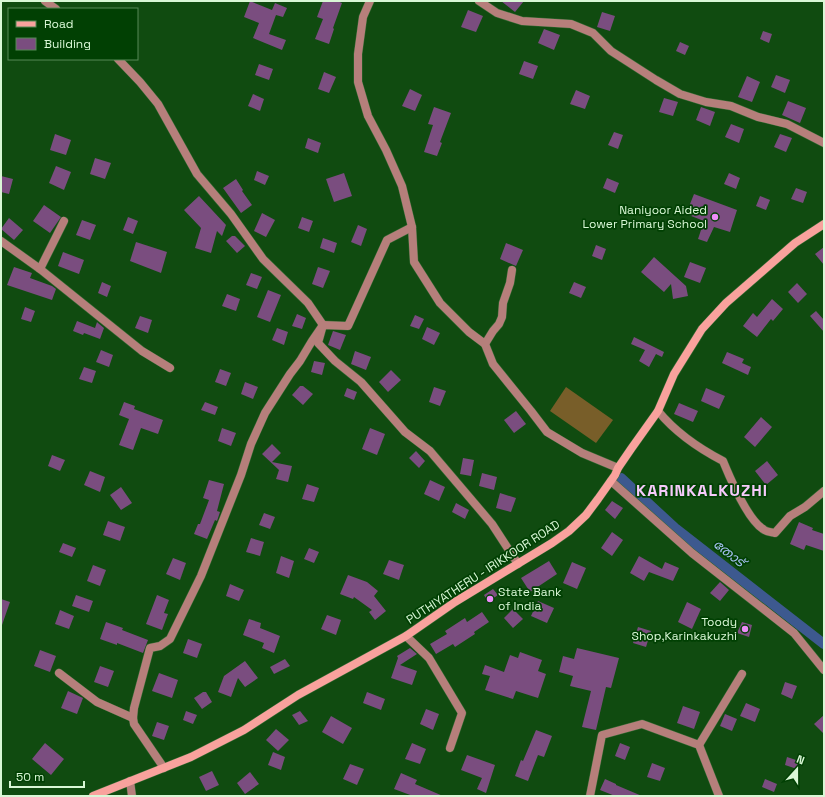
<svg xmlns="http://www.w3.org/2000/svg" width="825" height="797" viewBox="0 0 825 797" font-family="'Space Grotesk','Noto Sans Malayalam',sans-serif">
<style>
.green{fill:#785e29}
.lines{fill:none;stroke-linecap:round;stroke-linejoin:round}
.canal{stroke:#3d598f;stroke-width:10}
.building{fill:#7a4d7f}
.street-casing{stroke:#346a34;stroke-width:9}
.secondary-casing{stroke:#346a34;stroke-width:9}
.street{stroke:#b67f7b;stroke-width:8}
.secondary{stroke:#f9a29d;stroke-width:8}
.poi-dot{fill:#ed8cf9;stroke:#014003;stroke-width:1.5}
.labels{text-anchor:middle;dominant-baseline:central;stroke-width:3.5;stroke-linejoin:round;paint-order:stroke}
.poi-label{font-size:12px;fill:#d9f7d6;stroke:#014003;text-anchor:end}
.street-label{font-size:12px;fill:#d9f7d6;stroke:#014003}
.water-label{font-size:13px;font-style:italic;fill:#a7c1f2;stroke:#014003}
.district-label{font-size:16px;font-weight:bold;letter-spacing:1px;fill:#f6cbfb;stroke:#014003}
</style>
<rect width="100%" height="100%" fill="#104b10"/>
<path class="green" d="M566,387L613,420L596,443L550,411Z"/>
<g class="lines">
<path class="canal" d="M621,478L675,528L824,644"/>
</g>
<g class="building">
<path d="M250,1L272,10L275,3L287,8L283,17L276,15L269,34L286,40L282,50L253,38L259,23L244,17Z"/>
<path d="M323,1H337L342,3L333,28L334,29L329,44L315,39L323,19L317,17Z"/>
<path d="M501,1H524L515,12Z"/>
<path d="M468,10L483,16L476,32L461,27Z"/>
<path d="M602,12L615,16L610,31L597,27Z"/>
<path d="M544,29L560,35L554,50L538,43Z"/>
<path d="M763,31L772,34L769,43L760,39Z"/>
<path d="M680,42L689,46L685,55L676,51Z"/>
<path d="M524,61L538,66L533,79L519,74Z"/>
<path d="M259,64L273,69L269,80L255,75Z"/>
<path d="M324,72L336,77L329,93L318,89Z"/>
<path d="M776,75L790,80L785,93L771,87Z"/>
<path d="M747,76L760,82L752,102L738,97Z"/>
<path d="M410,89L422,95L415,111L402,106Z"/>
<path d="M576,90L590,96L585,109L570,104Z"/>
<path d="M253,94L264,99L260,111L248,106Z"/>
<path d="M664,98L678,102L673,116L659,112Z"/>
<path d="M788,101L806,108L800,123L782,115Z"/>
<path d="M434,107L451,113L440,142L442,143L437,156L424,152L433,125L428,124Z"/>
<path d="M701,107L715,112L710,126L696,120Z"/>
<path d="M731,124L744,129L739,143L725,137Z"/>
<path d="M614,132L623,135L618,149L608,145Z"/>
<path d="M55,134L71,140L66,155L50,150Z"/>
<path d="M780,134L792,138L786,152L774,147Z"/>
<path d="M308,138L321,143L318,153L305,148Z"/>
<path d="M95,158L111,163L105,179L90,174Z"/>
<path d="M56,166L71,172L64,190L49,183Z"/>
<path d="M257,171L269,176L265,185L254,180Z"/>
<path d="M344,173L352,196L334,202L326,179Z"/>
<path d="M729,173L740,178L736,189L724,184Z"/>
<path d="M1,176L13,179L9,194L1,192Z"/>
<path d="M607,178L619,183L615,193L603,188Z"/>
<path d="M236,179L243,190L242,191L252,205L241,213L223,188Z"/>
<path d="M796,188L807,192L803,203L791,199Z"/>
<path d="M694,194L737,210L730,232L714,227L707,242L698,239L704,221L686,214Z"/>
<path d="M199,196L226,225L222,236L217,231L211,253L195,248L201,228L184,210Z"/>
<path d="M760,196L770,200L766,210L756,206Z"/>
<path d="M44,205L61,217L50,233L33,221Z"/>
<path d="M262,213L275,220L266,237L254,231Z"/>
<path d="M128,217L138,221L133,234L123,230Z"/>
<path d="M302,217L313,221L309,232L298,228Z"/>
<path d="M9,218L23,230L14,240L1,229Z"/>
<path d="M82,220L96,225L90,240L76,235Z"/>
<path d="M358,225L367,229L361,246L351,242Z"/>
<path d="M232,236H235L245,246L237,253L226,241Z"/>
<path d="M323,238L337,243L334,253L320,248Z"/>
<path d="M136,242L167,252L161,273L130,261Z"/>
<path d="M506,243L523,250L516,266L500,259Z"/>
<path d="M596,245L606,249L602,260L592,256Z"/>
<path d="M824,247V265L815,254Z"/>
<path d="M63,252L84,260L79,274L58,266Z"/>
<path d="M654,257L686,286L688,296L673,299L671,284L664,292L641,272Z"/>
<path d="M690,262L706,268L700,283L684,277Z"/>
<path d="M14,267L32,273L30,278L52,286L56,289L52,300L7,285Z"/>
<path d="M318,267L330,271L323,288L312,284Z"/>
<path d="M251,273L262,277L257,289L246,285Z"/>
<path d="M102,282L111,286L107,297L98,293Z"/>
<path d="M574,282L586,287L581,298L569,293Z"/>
<path d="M797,283L807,294L798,303L788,292Z"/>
<path d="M268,290L281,295L270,322L257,317Z"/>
<path d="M227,294L240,299L236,311L222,306Z"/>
<path d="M772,299L783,309L773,321L771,319L757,337L743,326L753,313L757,317Z"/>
<path d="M25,307L35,311L31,322L21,319Z"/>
<path d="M816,311L824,320V332L810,316Z"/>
<path d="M297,314L306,318L302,329L292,326Z"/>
<path d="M415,315L424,319L419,329L410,326Z"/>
<path d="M140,316L152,320L148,333L135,328Z"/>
<path d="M77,321L95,328L97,322L98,323L104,328L100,339L84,333L83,335L73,331Z"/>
<path d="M427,327L440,333L434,345L422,339Z"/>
<path d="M277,328L288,332L284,345L272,340Z"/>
<path d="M333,331L346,335L340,350L328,345Z"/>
<path d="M634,337L664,352L662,357L656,354L649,367L639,361L645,350L631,344Z"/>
<path d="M101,350L113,355L109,367L96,362Z"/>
<path d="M355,351L371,357L366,370L351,364Z"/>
<path d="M727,352L744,359L742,363L751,367L748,375L722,363Z"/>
<path d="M314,361L325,363L322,375L311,372Z"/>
<path d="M84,367L96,371L92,383L79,379Z"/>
<path d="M220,369L231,373L226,386L215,382Z"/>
<path d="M391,370L401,380L388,392L379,382Z"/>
<path d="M245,382L258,387L253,399L241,394Z"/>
<path d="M300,386H303L313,394L303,405L292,395Z"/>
<path d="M434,387L446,391L440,406L429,402Z"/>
<path d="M347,388L357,392L354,400L344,396Z"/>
<path d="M706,388L725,396L719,409L701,401Z"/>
<path d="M124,402L135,406L134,409L163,420L158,434L141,428L133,450L119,445L129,419L119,415Z"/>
<path d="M205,402L218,407L215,415L201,410Z"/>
<path d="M679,403L698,411L693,422L674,414Z"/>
<path d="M516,411L526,424L514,433L504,420Z"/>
<path d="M761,417L772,427L755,447L744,437Z"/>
<path d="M222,428L236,433L231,446L218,441Z"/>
<path d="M370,428L385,434L377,455L362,449Z"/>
<path d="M272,444L281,453L272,462L292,466L288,482L276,479L279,470L262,454Z"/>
<path d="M416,451L425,461L419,468L409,458Z"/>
<path d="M52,455L65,460L60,471L48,466Z"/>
<path d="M463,458L474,460L471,476L460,474Z"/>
<path d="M767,461L778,475L766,485L755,471Z"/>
<path d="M90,471L105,477L100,492L84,485Z"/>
<path d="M482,473L497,477L494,490L479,486Z"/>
<path d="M209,480L224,484L217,511L220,512L217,521L215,520L207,539L194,534L198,524H200L209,500L203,498Z"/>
<path d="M430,480L445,487L439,501L424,494Z"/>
<path d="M307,484L319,488L314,502L302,499Z"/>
<path d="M121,487L132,503L121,510L110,495Z"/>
<path d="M500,493L516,498L511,512L496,508Z"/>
<path d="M612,501L623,508L615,519L605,510Z"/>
<path d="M456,503L469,510L465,519L452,512Z"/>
<path d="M264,513L275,517L270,529L259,525Z"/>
<path d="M108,521L125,527L120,541L103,535Z"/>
<path d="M799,522L813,528L812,530L824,534V551L806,545L804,550L790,544Z"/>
<path d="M612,532L623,540L612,556L601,548Z"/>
<path d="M251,538L264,542L260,556L246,552Z"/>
<path d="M63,543L76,548L72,557L59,552Z"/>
<path d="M309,548L319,552L314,563L304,559Z"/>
<path d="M281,556L294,561L289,578L276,573Z"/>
<path d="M639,556L662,569L665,562L679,568L673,581L649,572L644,581L630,573Z"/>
<path d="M173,558L186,563L180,580L166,574Z"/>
<path d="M389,560L404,565L399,580L383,574Z"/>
<path d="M549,561L557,574L530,592L521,578Z"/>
<path d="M572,562L586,568L577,589L563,583Z"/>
<path d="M93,565L106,570L100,586L87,581Z"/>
<path d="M348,575L367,582L378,591L374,596L386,611L375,620L369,612L372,610L354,597L353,599L340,594Z"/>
<path d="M720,582L729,590L720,601L710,593Z"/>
<path d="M230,584L244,590L239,601L226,596Z"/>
<path d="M493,589L498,595L488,602L484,595Z"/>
<path d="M76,595L93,601L89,612L72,606Z"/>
<path d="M157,595L169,600L164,613L168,614L162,630L146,624Z"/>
<path d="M1,599L10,602L2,625H1Z"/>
<path d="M538,601L554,608L547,623L531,616Z"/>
<path d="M687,602L701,609L692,629L678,622Z"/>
<path d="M513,609L523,619L513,628L504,618Z"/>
<path d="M60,610L74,616L69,629L55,624Z"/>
<path d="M482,612L489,622L474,632L475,634L455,647L453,644L436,654L430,644L447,634L445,631L465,618L467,622Z"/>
<path d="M327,615L341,620L336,635L321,629Z"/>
<path d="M249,619L261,623L260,628L280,636L274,653L262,648L264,643L243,635Z"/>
<path d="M106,622L123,628L122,630L148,640L143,653L117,643V645L100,639Z"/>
<path d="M742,622L752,625L749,637L737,633Z"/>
<path d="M638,627L651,631L646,647L633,643Z"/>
<path d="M188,639L202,644L197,658L183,653Z"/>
<path d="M410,648L417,654L400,665L417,671L412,685L391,678L398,658L397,656Z"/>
<path d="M577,648L619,658L611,688L606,687L596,730L582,727L591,691L570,686L573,676L559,672L563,656L574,659Z"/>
<path d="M40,650L56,656L50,672L34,666Z"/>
<path d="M520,652L542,660L538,671L546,674L538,698L516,691L513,699L485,690L490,676L482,674L485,665L504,672L510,655L518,658Z"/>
<path d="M285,659L290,666L274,674L270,667Z"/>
<path d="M245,661L258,678L245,687L238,678L231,697L218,692L224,676Z"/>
<path d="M100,666L114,671L108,687L94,682Z"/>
<path d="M159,673L178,680L172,698L152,691Z"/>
<path d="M785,682L797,686L792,699L781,694Z"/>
<path d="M68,691L83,698L77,714L61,708Z"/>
<path d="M203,692H206L212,702L202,709L194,698Z"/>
<path d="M367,692L385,699L381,710L363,703Z"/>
<path d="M746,703L760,709L755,722L740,716Z"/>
<path d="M683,706L700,712L694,729L677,723Z"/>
<path d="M426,709L439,714L433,730L420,724Z"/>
<path d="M186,711L197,715L193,724L183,720Z"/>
<path d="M300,711L308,721L299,725L292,715Z"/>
<path d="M725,714L737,719L732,731L720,726Z"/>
<path d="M824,715V734L814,724Z"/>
<path d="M331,716L352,728L343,744L322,732Z"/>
<path d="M157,722L169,726L164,740L152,736Z"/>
<path d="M276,729L289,740L278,751L266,740Z"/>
<path d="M536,730L552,736L544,757L538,755L528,781L515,776L521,760L523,761Z"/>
<path d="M45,743L64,759L51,775L32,759Z"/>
<path d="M412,743L426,749L420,764L405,759Z"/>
<path d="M620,743L630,747L625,760L615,756Z"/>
<path d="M273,752L285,757L281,770L268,765Z"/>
<path d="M467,755L495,765L486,793L477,789L482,778L461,770Z"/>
<path d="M787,757L799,761L797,769L785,765Z"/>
<path d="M652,763L665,768L660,781L647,777Z"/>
<path d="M350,764L364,769L357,785L343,779Z"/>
<path d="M212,771L219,785L206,791L199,777Z"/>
<path d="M250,772L259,784L245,794L237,783Z"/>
<path d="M401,773L417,780L415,784L443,796H413L394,789Z"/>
<path d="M605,779L616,784V785L642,796H615L600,790Z"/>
<path d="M765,779L777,784L774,792L762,787Z"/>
</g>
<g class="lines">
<defs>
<g id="street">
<path d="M45,1L56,9"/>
<path d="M370,1L363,17L358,54V82L368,116L386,150L402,186L412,227L414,262L440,303L469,332L485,344L493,364L531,411L547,432L582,453L618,468"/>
<path d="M479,1L497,13L522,21L571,24L593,33L611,51L656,80L680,94L706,102L731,106L758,117L787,124L824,143"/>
<path d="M118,59L140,82L158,104L197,174L231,214L263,259L308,303L323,325L318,343L335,361L361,382L405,432L430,451L492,524L518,564"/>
<path d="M1,241L40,269L142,351L170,368"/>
<path d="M40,269L64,221"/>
<path d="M485,344L493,331L499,324L502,317L503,303L510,283L512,270"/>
<path d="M658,411C676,433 698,448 723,461C730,478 747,519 763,529C766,532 771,532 775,533L790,516L805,507L824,491"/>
<path d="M611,481L692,553L794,633L824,670"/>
<path d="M406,636L429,658L462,713L450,748"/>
<path d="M59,673L97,702L133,718"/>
<path d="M699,745L742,674"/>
<path d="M164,768L134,724L133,718L134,708L150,648L160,646L170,639L201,576L241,475L251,444L265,413L290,374L300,361L312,341L323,325L348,326L387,240L412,227"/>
<path d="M130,781L132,796"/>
<path d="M590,796L602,735L642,724L699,745L719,796"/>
</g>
<path id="secondary" d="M93,796L191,757L244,730L298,695L406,636L455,602L552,543L569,531L586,515L598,499L615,475L618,468L631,449L658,411L674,374L702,329L726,303L795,243L824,224"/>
</defs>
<use href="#street" class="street-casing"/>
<use href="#secondary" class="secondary-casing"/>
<use href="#street" class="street"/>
<use href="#secondary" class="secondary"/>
</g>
<g class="poi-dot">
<circle cx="715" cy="217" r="4"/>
<circle cx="490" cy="599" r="4"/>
<circle cx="745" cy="629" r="4"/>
</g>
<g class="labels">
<g class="poi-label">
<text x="707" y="210">Naniyoor Aided<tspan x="707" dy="14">Lower Primary School</tspan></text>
<text x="498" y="592" text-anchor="start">State Bank<tspan x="498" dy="14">of India</tspan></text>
<text x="737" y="622">Toody<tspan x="737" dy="14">Shop,Karinkakuzhi</tspan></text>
</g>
<g class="street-label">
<text transform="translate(483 572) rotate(-33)">PUTHIYATHERU - IRIKKOOR ROAD</text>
</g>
<g class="water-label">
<text transform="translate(729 553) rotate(38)">തോട്</text>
</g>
<g class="district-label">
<text x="702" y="490">KARINKALKUZHI</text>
</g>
</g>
<rect width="825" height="797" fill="none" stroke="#d9f7d6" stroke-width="4"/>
<rect x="8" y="8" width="130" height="52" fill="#014003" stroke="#578957"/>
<rect x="16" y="21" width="20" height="6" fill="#f9a29d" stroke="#578957"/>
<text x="44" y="28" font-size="12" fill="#d9f7d6">Road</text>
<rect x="16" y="38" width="20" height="12" fill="#7a4d7f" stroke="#578957"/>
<text x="44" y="48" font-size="12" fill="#d9f7d6">Building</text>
<g transform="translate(797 769) rotate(21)" stroke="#014003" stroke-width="3" paint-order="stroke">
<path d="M0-3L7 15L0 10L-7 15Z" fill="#d9f7d6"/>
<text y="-6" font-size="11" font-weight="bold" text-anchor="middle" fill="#d9f7d6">N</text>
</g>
<path d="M10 781v6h74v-6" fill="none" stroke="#d9f7d6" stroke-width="2"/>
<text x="16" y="781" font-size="12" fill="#d9f7d6" stroke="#014003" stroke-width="3" paint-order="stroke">50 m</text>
</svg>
